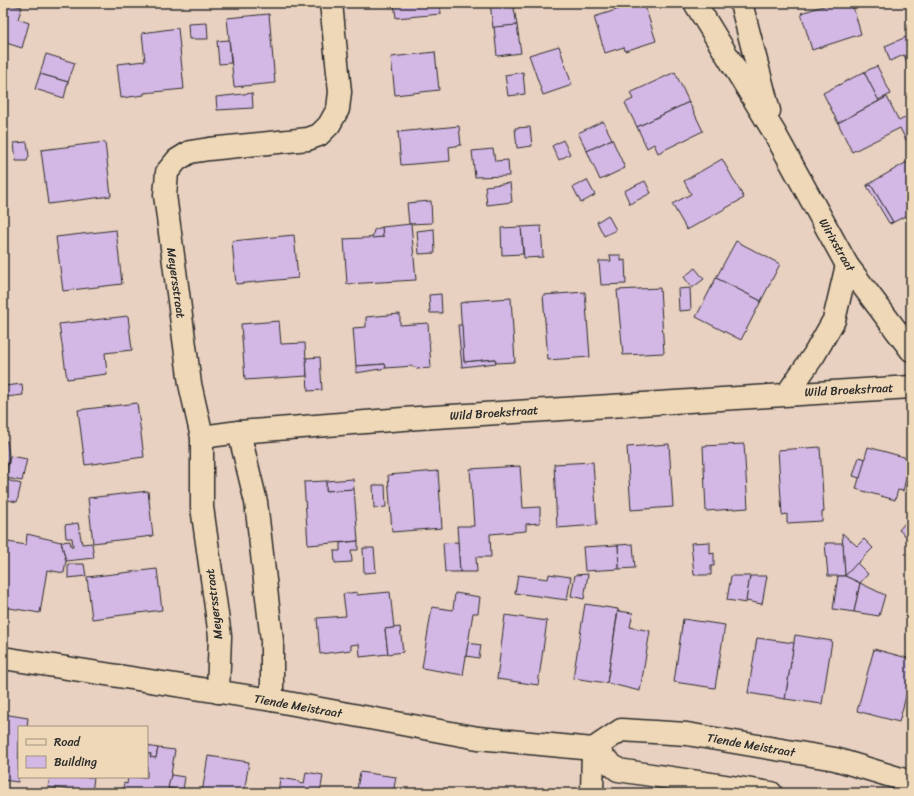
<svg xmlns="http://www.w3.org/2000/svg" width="914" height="796" viewBox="0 0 914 796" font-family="Sriracha,sans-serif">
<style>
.building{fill:#d3b7e5;stroke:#2b2b2b}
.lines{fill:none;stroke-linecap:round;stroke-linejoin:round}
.street-casing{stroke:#2b2b2b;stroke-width:25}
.street{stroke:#efd8b8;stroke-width:22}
.labels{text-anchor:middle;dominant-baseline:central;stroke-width:4;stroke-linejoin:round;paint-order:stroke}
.street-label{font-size:12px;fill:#2b2b2b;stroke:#efd8b8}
</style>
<rect width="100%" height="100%" fill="#e9d1c1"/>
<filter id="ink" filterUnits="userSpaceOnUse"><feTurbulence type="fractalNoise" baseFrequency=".025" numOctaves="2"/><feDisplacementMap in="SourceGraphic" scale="8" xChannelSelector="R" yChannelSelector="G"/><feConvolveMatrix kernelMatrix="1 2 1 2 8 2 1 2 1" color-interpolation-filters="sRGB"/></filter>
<g filter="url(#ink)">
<g class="building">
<path d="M3,3L22,7L18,19L29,23L22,48L3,42Z"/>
<path d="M394,3H440L441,14L396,18Z"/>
<path d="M490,3H513L517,25L493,28Z"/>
<path d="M638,3H644L656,41L625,51L624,47L605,53L594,17Z"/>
<path d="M833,3H852L861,34L812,50L801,13Z"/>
<path d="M269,14L275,83L234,87L227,18Z"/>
<path d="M207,23L208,39H189L188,24Z"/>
<path d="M517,25L521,53L497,56L494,27Z"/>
<path d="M178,28L184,89L144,93V95L121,98L117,64L145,61L142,33Z"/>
<path d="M911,35V70L904,55L890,61L885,46Z"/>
<path d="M229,40L231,63L219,64L217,41Z"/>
<path d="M559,46L572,85L543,95L529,55Z"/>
<path d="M435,52L439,90L395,95L391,57Z"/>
<path d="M46,54L75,63L68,82L40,74Z"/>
<path d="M877,66L891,94L878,100L864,72Z"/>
<path d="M523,72L525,94L508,96L505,75Z"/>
<path d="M675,72L689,102L637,127L625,103L633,99L630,93Z"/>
<path d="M864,72L879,101L838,123L823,93Z"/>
<path d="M40,74L68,82L64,98L35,89Z"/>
<path d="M252,93L253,108L217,110L216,97Z"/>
<path d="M887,97L899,121L908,116L911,121V139L907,142L900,128L852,152L838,123Z"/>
<path d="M689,102L703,131L658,153L654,144L647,148L637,127Z"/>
<path d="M603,121L612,139L587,151L578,133Z"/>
<path d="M459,126L461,145L449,147L450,161L401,165L398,132Z"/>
<path d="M530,127L532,146L517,148L515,128Z"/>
<path d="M612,139L625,168L600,180L587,151Z"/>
<path d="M563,140L570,154L559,160L552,146Z"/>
<path d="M27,142L29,156L27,161H16L14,143Z"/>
<path d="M105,142L111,196L48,204L41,150Z"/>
<path d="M493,149L495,161L508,160L509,176L475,177L472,151Z"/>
<path d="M722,159L744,198L687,230L672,204L691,194L684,181Z"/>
<path d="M907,162L911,168V213L890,224L893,222L871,185L867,186V185Z"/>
<path d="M587,180L595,195L581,203L573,187Z"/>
<path d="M645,181L651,193L630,204L624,191Z"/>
<path d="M510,183L512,202L487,205L485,186Z"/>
<path d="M871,185L893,222L889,223L867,186Z"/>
<path d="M431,201L432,223L409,224L407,203Z"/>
<path d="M608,215L616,230L604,236L597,222Z"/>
<path d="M411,224L416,280L347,284L344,239L383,237L382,227Z"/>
<path d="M541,226L543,257L524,258L521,227Z"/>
<path d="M382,227L383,237L372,238L374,230Z"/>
<path d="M521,227L523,254L502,255L501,228Z"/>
<path d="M434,229L435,253L419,254L417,231Z"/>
<path d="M116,230L122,284L63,291L56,237Z"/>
<path d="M294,235L298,278L236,284L232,241Z"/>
<path d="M736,241L780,264L761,301L716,278Z"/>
<path d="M610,255H621V261L625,260L626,284L601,285L599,261H611Z"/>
<path d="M695,268L704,279L692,288L684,277Z"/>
<path d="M716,278L761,301L741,340L696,317Z"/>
<path d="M660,288L664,353L623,355L617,290Z"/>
<path d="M690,288L691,310L679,311L678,289Z"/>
<path d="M585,292L590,357L548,360L543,295Z"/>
<path d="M441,294L442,313H430L429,295Z"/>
<path d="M511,298L515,362L496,363L495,359L464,362L460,303L467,302V301Z"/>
<path d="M400,314V325L428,323L431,368L416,369L413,366L386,368L385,364L356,366L353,328L366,327V317Z"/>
<path d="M128,316L132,350L105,353L107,374L67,379L59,324Z"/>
<path d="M279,321L281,344L305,343L307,376L245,380L241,324Z"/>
<path d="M458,325H462L464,362L495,359L496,363L462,367Z"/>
<path d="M320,357L322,390L308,391L306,358Z"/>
<path d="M385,364L386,368L356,373V366Z"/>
<path d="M22,384L23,395L6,397L5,386Z"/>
<path d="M137,403L144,457L85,465L78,410Z"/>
<path d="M7,441L9,456L8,465H3V442Z"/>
<path d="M669,444L673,507L631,510L627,447Z"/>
<path d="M744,444L748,508L706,511L703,446Z"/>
<path d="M820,447L824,512H822V521L787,523V514L782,515L778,450Z"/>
<path d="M868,447L911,459L903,491L898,490L895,500L856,489Z"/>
<path d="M10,456L27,459L22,481L6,478Z"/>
<path d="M859,457L865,459L860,478L853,476Z"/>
<path d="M593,462L597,525L557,528L554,464Z"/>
<path d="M520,466L523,508L540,507V523L526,524V531L490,534L491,557H476L477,572H460L457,526H474L470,469Z"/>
<path d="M438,471L442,528L392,532L388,475Z"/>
<path d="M353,479L354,489L326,491V481Z"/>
<path d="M7,480L21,484L17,502L3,499Z"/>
<path d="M326,481V491L354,489L358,541L308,545L304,482Z"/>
<path d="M373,485H385L386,507L374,508Z"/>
<path d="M148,491L153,536L93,543L88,498Z"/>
<path d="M911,516V533L907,537L899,530Z"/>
<path d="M78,523L82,544L92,543L94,558L66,561L61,542L70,541L71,546H73L72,538H66L65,525Z"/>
<path d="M842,533L857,546L864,539L873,548L845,576Z"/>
<path d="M27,534L61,542L66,561L64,573L47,570L40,613L3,607L5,572H3V549L6,550L8,542L26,545Z"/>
<path d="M358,541V550H351L352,562L335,563L334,551H340V543Z"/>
<path d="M458,542L460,572H445L443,543Z"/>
<path d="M710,542V554L714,553V566H711V575H694L691,543Z"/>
<path d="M825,543H843L845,576H828Z"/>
<path d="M633,544L635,568L619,569L618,545Z"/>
<path d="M618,545L619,569L585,571L583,547Z"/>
<path d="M363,548H374L376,572L364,573Z"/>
<path d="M857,563L868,574L860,583L845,576Z"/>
<path d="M68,564H84L86,576L68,578Z"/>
<path d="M157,569L162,610L92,619L87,577Z"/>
<path d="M549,574L571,577L567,600L515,593L518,575L548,579Z"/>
<path d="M588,574L584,599L571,596L575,575Z"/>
<path d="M731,576H750L746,603L727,600Z"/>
<path d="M750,576H767L762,604L746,601Z"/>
<path d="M838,576H845L860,583L854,612L833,609Z"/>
<path d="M860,583L885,595L879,616L854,612Z"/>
<path d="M357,592V595L390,592L394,628L385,629L388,654L360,657L359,644L351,645V650L320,654L317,618L346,616L343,594Z"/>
<path d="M455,593L480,597L478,613H473L463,675L422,668L432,607L453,610Z"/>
<path d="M585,604L618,609L607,683L573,678Z"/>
<path d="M618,611L633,613L630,627L650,631L640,691L607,683Z"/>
<path d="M505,615L547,621L538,685L497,679Z"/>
<path d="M683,619L725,625L715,688L674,682Z"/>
<path d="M400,627L403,652L388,654L385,629Z"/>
<path d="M795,635L832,641L822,704L785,699Z"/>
<path d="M757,638L794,643L785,699L748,693Z"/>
<path d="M468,643L481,645L479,658L466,656Z"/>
<path d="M874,649L911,659V678L899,722L857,711Z"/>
<path d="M3,714L28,718L27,727H19L18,782L3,780Z"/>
<path d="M147,746L158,748L156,758L150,757L151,754H147Z"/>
<path d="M158,748L175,750L168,793H122L124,783L127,784L128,777H147V754H151L150,757L156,758Z"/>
<path d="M208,756L249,762L244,793H202Z"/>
<path d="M306,772L323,775L320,793H278L280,778L299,781V783L304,784Z"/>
<path d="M360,772L396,777L393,793H354V789H357Z"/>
<path d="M171,775L185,777L183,790L168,788Z"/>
<path d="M50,777H94L92,793L48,787Z"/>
</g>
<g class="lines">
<defs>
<g id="street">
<path d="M695,3L774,132L847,265L911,350"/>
<path d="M741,3L769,111"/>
<path d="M787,394L814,355L834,320L847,265"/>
<path d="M239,432L256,502L272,641V700"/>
<path d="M202,437L239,432L403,419L911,387"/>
<path d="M3,658L272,700L478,738L593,749L618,770L771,793"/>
<path d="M218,692L220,636L202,507V437L190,384L165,195L167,172L177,160L190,152L209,149L308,139L319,135L329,125L338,109L340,92L331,3"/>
<path d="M593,749L621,730L687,734L835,759L911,782"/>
<path d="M592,793L593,749"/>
</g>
</defs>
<use href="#street" class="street-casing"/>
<use href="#street" class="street"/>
</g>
</g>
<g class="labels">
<g class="street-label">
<text transform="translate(837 245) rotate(60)">Wirixstraat</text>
<text transform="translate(176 283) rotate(82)">Meyersstraat</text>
<text transform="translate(849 390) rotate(-3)">Wild Broekstraat</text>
<text transform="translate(494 413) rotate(-4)">Wild Broekstraat</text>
<text transform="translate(214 604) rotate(-97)">Meyersstraat</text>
<text transform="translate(298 706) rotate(10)">Tiende Meistraat</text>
<text transform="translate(751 745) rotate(10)">Tiende Meistraat</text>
</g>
</g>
<rect width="914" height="796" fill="none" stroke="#efd8b8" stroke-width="16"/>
<rect x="8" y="8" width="898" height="780" fill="none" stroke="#2b2b2b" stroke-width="1.5" filter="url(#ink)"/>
<rect x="18" y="726" width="130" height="52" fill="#efd8b8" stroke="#a19380"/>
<rect x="26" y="739" width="20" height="6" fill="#efd8b8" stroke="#a19380"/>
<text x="54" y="746" font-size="12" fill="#2b2b2b">Road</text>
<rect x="26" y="756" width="20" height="12" fill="#d3b7e5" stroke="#a19380"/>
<text x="54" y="766" font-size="12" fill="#2b2b2b">Building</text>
</svg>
